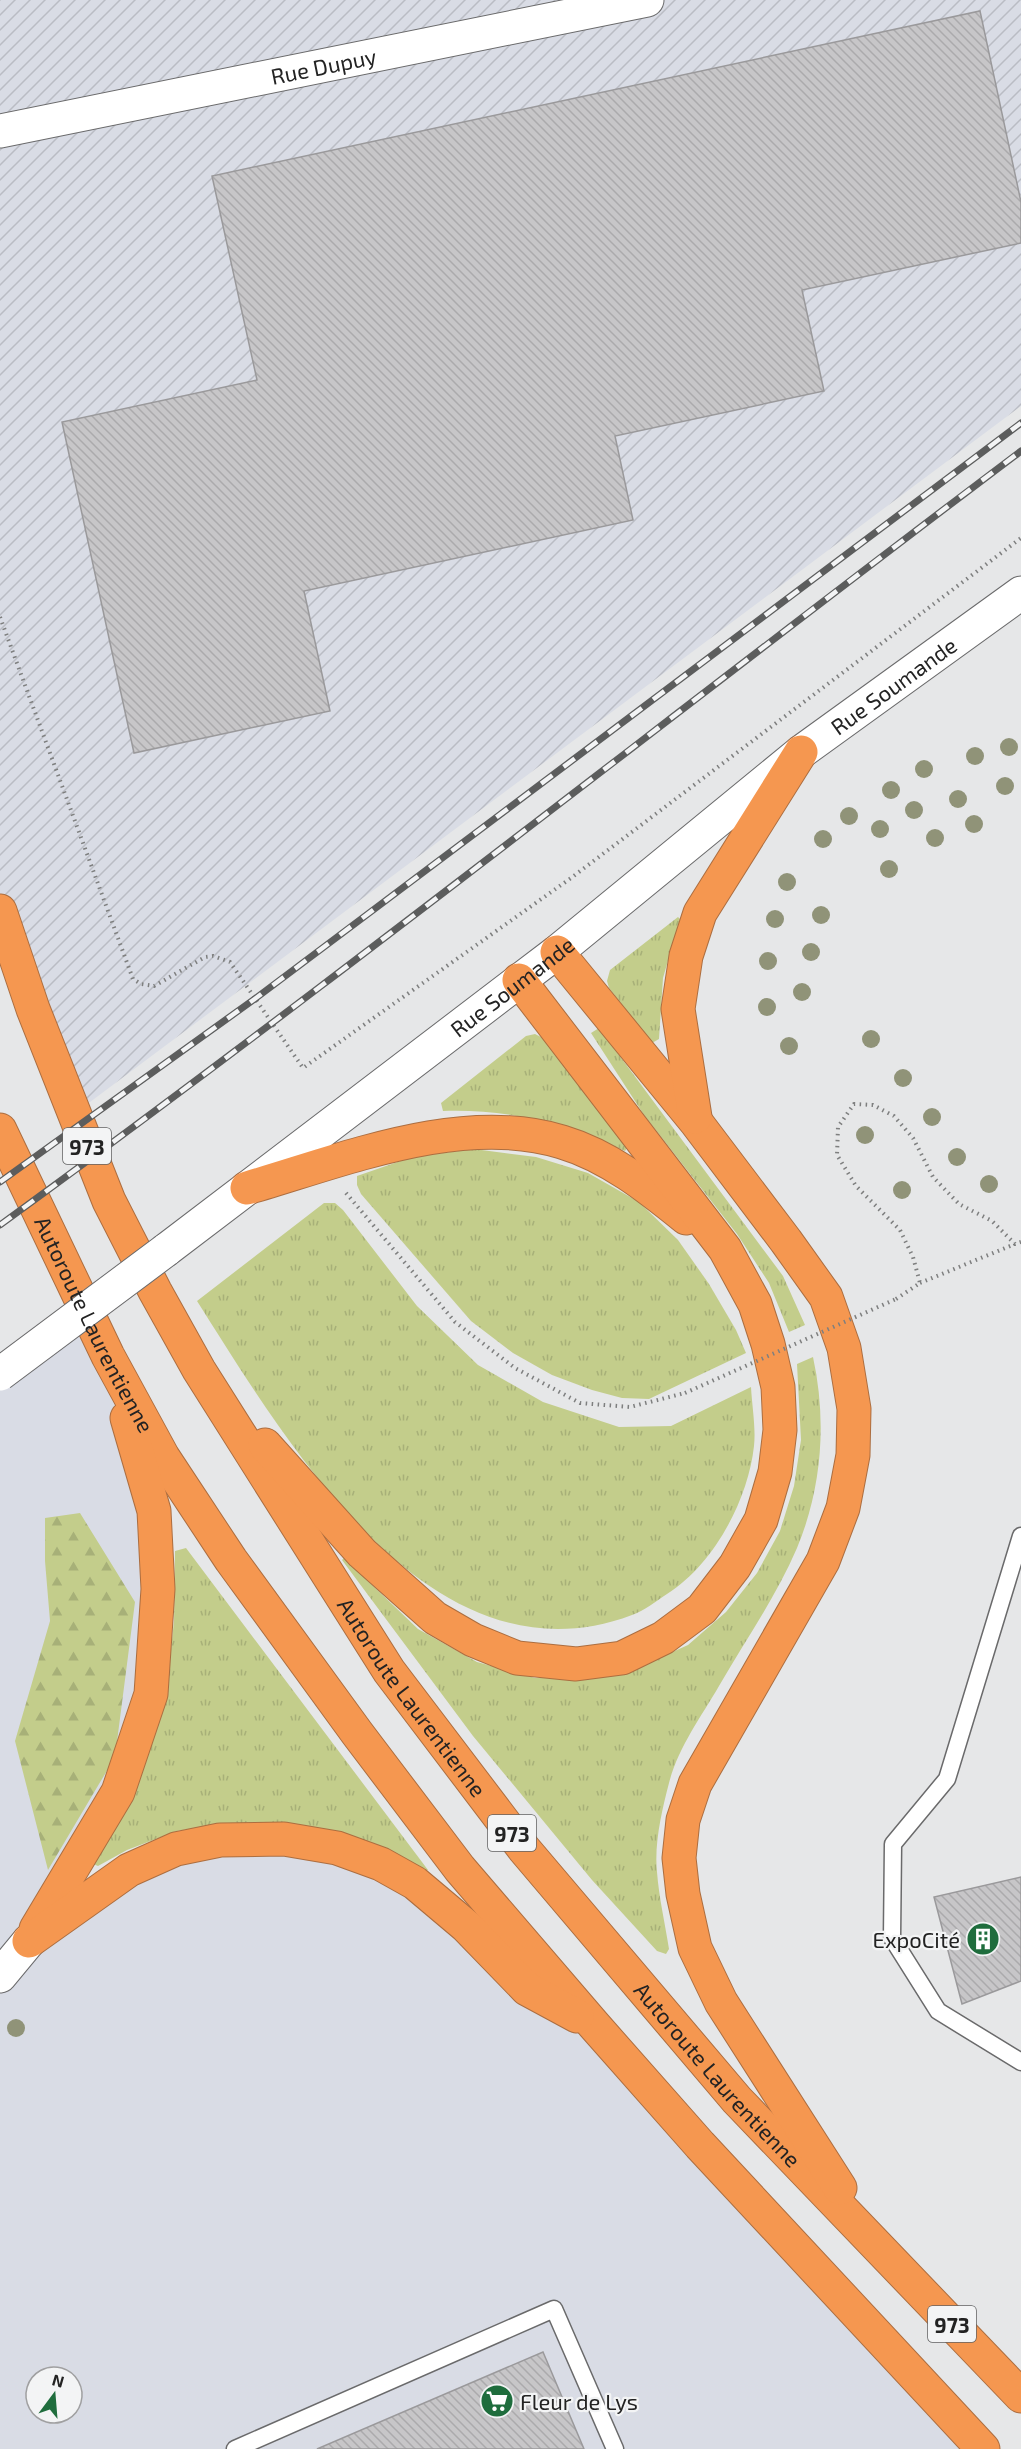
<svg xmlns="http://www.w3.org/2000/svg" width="1021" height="2449" viewBox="0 0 1021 2449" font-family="'Exo 2',sans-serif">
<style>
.built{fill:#d9dce5;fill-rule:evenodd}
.industrial{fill:url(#industrial-furrows)}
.grass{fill:url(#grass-tufts)}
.forest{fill:url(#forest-firs)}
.building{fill:url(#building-back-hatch);stroke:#9a999b;stroke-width:1.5}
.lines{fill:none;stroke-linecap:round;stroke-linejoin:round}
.service-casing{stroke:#6a6a6b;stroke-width:19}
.minor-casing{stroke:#6a6a6b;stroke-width:35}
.tertiary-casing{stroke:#6a6a6b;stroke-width:35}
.motorway-casing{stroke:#ac6e40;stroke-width:35}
.path{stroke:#7e7f7f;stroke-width:4;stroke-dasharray:1.5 4.5;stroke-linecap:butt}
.service{stroke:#fff;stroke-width:16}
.minor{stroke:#fff;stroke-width:33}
.tertiary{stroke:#fff;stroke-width:33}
.motorway{stroke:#f59750;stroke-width:33}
.rail-casing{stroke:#5c5d5d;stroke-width:7}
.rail{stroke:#f3f4f5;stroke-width:4.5;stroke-dasharray:14;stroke-linecap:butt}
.tertiary-bridge-casing{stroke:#6a6a6b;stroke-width:35;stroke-linecap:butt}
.path-bridge{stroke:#7e7f7f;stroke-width:4;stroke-dasharray:1.5 4.5;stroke-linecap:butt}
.tertiary-bridge{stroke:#fff;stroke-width:33}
.tree{fill:#909378}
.labels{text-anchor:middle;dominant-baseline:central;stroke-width:4.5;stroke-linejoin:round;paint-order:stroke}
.shield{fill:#f3f4f5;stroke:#616262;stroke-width:1.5}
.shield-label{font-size:21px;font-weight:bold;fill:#232323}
.street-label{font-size:22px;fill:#232323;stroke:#f3f4f5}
.poi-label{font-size:22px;fill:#232323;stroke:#f3f4f5;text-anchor:end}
</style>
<defs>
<pattern id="industrial-furrows" width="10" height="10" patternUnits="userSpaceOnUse" patternTransform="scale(1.5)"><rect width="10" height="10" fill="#d9dce5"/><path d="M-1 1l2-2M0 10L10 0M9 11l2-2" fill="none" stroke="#babcc4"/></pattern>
<pattern id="grass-tufts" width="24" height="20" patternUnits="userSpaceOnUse" patternTransform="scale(1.5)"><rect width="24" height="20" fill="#c3cd8b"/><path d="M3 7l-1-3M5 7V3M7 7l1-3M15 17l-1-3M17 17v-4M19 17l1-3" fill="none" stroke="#a7b078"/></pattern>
<pattern id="forest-firs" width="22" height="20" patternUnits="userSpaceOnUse" patternTransform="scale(1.5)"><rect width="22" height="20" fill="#c3cd8b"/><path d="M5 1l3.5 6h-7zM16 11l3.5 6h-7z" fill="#a7b078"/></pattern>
<pattern id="building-back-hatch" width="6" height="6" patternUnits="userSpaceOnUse" patternTransform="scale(1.5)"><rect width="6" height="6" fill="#c7c6c8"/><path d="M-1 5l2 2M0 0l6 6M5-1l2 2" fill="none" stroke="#abaaac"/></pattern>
</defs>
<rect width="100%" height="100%" fill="#e6e7e8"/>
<path class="built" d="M79,1316L108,1356L154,1511L151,1694L30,1939L176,1849L337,1848L594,2025L984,2449H0V1374ZM36,2377H72V2413H36Z"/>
<path class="industrial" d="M0,0H1021V406L74,1114L0,911Z"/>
<g class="grass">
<path d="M678,917L680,919L663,978L659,1039L652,1043L609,988L607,981L610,970Z"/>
<path d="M599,1028L783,1276L805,1325L789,1332L769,1283L737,1234L644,1115L591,1033Z"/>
<path d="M535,1034L543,1038L627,1148L625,1151C566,1123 509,1109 443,1111L441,1103L526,1036Z"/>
<path d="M474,1149L536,1157L588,1173L639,1202L678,1240L709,1284L736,1330L746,1353L649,1399L622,1398L592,1390L552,1375L513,1353L471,1321L361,1194L357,1185V1176L412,1157Z"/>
<path d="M324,1203H335L343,1210L417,1306L478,1365L543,1402L619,1427L671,1426L751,1387C752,1406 756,1428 754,1446C748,1501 713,1565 667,1594C656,1601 644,1611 632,1615C431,1691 286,1441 197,1301Z"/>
<path d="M813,1357C827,1421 822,1488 797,1548C776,1597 745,1641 719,1686C701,1717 678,1748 669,1783C662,1810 654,1844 657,1872C659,1898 665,1923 669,1949L666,1954L657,1951L592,1880L473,1736L342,1560L344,1558L418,1629L477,1662L535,1678H593L639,1667L688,1645L726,1612L757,1573L780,1531L794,1486L801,1440L797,1364Z"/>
<path d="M186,1548L428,1870L420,1873L220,1824L177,1831L127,1850L98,1866L93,1864L167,1686L174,1621L175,1551Z"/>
</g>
<path class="forest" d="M80,1513L135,1602L115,1757L48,1870L15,1741L50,1621L45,1561V1518Z"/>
<g class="building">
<path d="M980,11L1021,202V243L802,290L824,391L615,436L633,520L304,591L330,711L134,753L62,422L257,380L212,176Z"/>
<path d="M1021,1877V1981L962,2004L934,1897Z"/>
<path d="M543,2352L584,2449H317Z"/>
</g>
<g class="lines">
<defs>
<g id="service">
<path d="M1021,1536L947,1779L893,1844L892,1938L938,2011L1021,2062"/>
<path d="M235,2449L554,2309L615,2449"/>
</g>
<g id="minor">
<path id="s1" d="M0,131L647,0"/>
</g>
<g id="tertiary">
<path id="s2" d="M166,1250L557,952L801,752L1021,593"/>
<path d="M0,1976L29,1941"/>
</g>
<g id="motorway">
<path id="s3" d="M0,911L33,1009L109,1201L155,1291L199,1370L389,1671L524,1849L737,2100L1021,2396"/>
<path d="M557,952L696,1122L786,1241L826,1297L844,1348L854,1409L853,1455L843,1508L823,1561L695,1784L683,1820L679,1858L683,1894L695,1948L721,2002L840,2188"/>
<path d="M695,1117L678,1009L686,956L700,913L801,752"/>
<path id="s4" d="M0,1130L108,1356L163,1457L231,1560L357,1733L460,1869L594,2025L700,2145L983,2449"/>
<path d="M247,1188C344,1160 462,1111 562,1142C609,1156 649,1188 686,1218"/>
<path d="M265,1445L362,1553L435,1618L473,1640L517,1658L576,1664L622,1658L663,1638L702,1609L735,1566L761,1520L775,1472L780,1430L778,1387L768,1344L755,1304L725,1249L519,980"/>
<path d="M36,1929L118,1792L151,1694L158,1589L154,1511L127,1418"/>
<path d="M29,1941L129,1870L176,1849L220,1840L284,1839L337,1848L381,1864L415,1883L466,1926L527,1989L577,2016"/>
</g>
</defs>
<use href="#service" class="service-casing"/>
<use href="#minor" class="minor-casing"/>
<use href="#tertiary" class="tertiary-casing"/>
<use href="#motorway" class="motorway-casing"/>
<g class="path">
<path d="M0,617L133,979L141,984L154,986L205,957L213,956L230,962L303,1068L571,878L1021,538"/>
<path d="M346,1193L455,1322L515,1368L580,1403L630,1407L685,1393"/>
<path d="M920,1283L1015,1244"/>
<path d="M896,1299L920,1283L913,1257L900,1230L856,1186L837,1155L838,1127L854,1104L873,1105L894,1116L913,1138L933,1177L959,1204L992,1221L1015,1244L1021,1242"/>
</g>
<use href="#service" class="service"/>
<use href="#minor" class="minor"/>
<use href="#tertiary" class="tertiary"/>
<use href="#motorway" class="motorway"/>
<defs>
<g id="rail">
<path d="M0,1182L256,998L1021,423"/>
<path d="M0,1225C345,974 680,708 1021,451"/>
</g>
</defs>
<use href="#rail" class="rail-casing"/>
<use href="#rail" class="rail"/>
<defs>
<path id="tertiary-bridge" d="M0,1374L166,1250"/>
</defs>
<use href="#tertiary-bridge" class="tertiary-bridge-casing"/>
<path class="path-bridge" d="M685,1393L896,1299"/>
<use href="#tertiary-bridge" class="tertiary-bridge"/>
</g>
<g class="tree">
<circle cx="1009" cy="747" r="9"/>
<circle cx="975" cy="756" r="9"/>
<circle cx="924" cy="769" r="9"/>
<circle cx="1005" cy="786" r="9"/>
<circle cx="891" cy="790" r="9"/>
<circle cx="958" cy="799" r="9"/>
<circle cx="914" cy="810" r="9"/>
<circle cx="849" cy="816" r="9"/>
<circle cx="974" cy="824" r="9"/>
<circle cx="880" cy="829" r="9"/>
<circle cx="935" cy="838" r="9"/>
<circle cx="823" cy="839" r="9"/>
<circle cx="889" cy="869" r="9"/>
<circle cx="787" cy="882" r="9"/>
<circle cx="821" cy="915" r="9"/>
<circle cx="775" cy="919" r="9"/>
<circle cx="811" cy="952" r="9"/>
<circle cx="768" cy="961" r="9"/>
<circle cx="802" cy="992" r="9"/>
<circle cx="767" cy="1007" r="9"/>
<circle cx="871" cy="1039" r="9"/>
<circle cx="789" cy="1046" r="9"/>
<circle cx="903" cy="1078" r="9"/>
<circle cx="932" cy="1117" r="9"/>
<circle cx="865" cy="1135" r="9"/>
<circle cx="957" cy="1157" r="9"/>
<circle cx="989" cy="1184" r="9"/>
<circle cx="902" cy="1190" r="9"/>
<circle cx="16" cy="2028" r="9"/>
</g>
<defs>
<symbol id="building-disc" viewBox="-11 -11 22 22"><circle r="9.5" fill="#1f6d3d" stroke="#f3f4f5"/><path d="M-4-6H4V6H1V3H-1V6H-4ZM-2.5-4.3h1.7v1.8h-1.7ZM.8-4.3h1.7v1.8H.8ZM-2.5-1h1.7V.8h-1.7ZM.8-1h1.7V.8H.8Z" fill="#fff"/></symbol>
<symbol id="supermarket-disc" viewBox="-11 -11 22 22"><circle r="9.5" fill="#1f6d3d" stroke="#f3f4f5"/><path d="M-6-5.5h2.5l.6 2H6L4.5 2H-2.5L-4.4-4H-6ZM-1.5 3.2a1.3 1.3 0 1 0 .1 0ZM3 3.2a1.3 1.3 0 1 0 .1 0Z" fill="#fff"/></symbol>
</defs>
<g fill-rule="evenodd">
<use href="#building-disc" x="964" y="1920" width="38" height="38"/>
<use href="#supermarket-disc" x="478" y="2382" width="38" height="38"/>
</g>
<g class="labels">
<g class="shield">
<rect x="63" y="1128" width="48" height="36" rx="4.5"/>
<rect x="488" y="1815" width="48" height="36" rx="4.5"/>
<rect x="928" y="2306" width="48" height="36" rx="4.5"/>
</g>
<g class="shield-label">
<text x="87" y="1146">973</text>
<text x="512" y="1833">973</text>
<text x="952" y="2324">973</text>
</g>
<g class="street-label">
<text stroke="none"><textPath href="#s1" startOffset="330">Rue Dupuy</textPath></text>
<text stroke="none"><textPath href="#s2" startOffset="921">Rue Soumande</textPath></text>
<text stroke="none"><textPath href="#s2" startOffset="435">Rue Soumande</textPath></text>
<text stroke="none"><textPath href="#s4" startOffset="216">Autoroute Laurentienne</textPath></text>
<text stroke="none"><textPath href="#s3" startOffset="892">Autoroute Laurentienne</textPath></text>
<text stroke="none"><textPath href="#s3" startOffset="1378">Autoroute Laurentienne</textPath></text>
</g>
<g class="poi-label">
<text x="960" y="1939">ExpoCité</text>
<text x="520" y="2401" text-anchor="start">Fleur de Lys</text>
</g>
</g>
<g transform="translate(54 2395) rotate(16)"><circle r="28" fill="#f3f4f5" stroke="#a0a0a1" stroke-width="1.5"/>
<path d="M0-4.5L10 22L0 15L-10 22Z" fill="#1f6d3d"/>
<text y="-9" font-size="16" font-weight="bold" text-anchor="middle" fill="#232323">N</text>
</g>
</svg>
